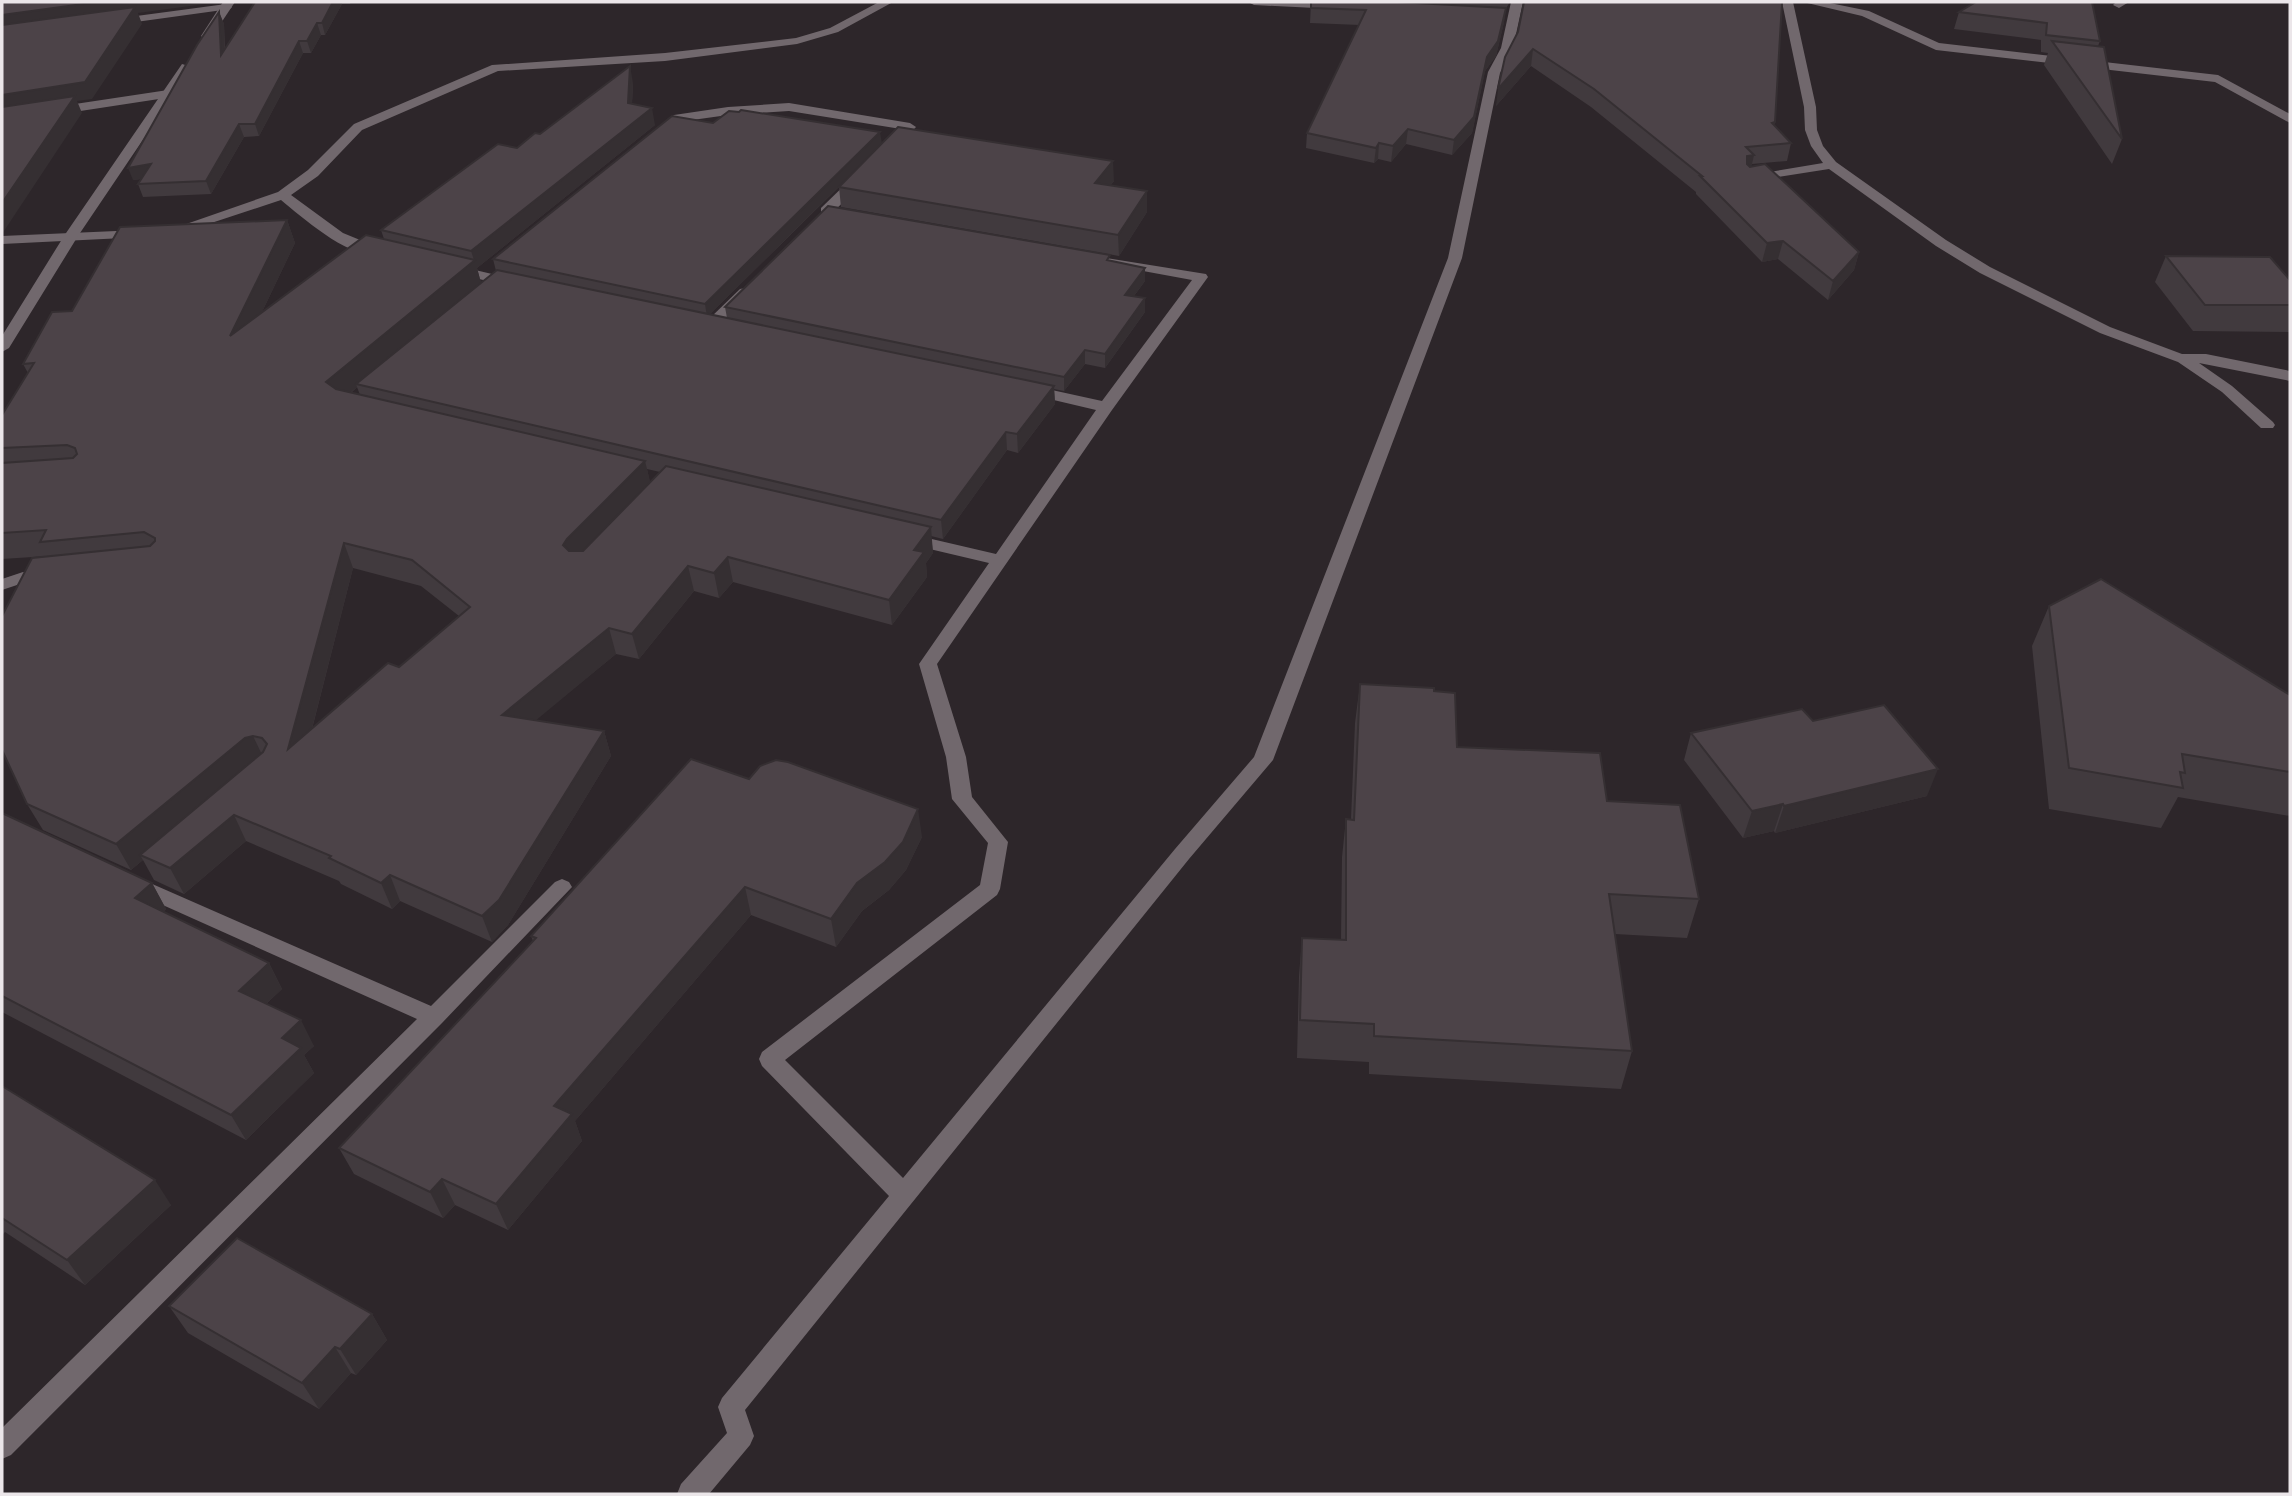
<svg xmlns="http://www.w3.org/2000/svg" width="2292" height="1496" viewBox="0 0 2292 1496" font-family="Lato,sans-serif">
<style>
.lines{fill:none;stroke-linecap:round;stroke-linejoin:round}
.minor{fill:#71686d;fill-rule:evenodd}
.tertiary{fill:#71686d;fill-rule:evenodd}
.wall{fill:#413a3e;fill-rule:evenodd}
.shaded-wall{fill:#352f32}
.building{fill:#4c4348;stroke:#352f32;stroke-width:2;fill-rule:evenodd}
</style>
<rect width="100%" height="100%" fill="#2d262a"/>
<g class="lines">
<g class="minor">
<path d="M879,2H893L838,32L797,44L665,61L498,71L362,130L318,176L291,195L343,233L382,249V255C351,261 303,218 281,200L181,233L176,234L169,230L278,192L308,170L354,124L492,65L665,53L796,38L830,28Z"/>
<path d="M1248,2C1267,1 1328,0 1342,6L1336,9L1254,5Z"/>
<path d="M1511,2H1523L1513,48L1500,73L1462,258L1273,760L1189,859L745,1410L754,1436L750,1445L709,1494H677L681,1484L727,1433L718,1407L722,1398L889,1196L762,1066L759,1059L762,1052L980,885L988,843L952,799L946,757L919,664L989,563L900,542L898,538L906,533L996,554L1096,410L1024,393L1021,390L1024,387L1029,385L1102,401L1192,280L1105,264L1100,263V257L1206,274L1208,277L1112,410L937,664L966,757L972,797L1008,842L1000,889L997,895L785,1060L903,1178L1175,849L1254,757L1448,258L1488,72L1501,48Z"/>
<path d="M1782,2H1793L1816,107L1817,130L1823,146L1836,162L1946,240L1990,267L2110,327L2182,354H2206L2290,371V381L2199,363L2232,386L2273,422L2275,425L2273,428H2261L2222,392L2178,362L2100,333L1980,273L1936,246L1829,169L1746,182V176L1823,163L1811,146L1805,130L1804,107Z"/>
<path d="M1803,2H1825L1869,11L1939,43L2218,75L2290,114V123L2215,82L1936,50L1862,16Z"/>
<path d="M2116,2H2129L2119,8L2113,5Z"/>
<path d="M226,4L232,7L230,9L114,25L108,22L114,19Z"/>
<path d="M168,90L172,91V97L2,123V115Z"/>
<path d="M789,103L910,123L916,127L896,149L891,150L885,146L901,129L789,111L728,115L678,122L665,131L659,127L674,115L728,107Z"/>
<path d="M858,176L863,177V183L831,214H821V208L853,177Z"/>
<path d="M139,230L146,234L144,237L2,244V236Z"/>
<path d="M454,265L518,280L520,283L513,287L449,272L447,269Z"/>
<path d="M745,288L750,289V295L718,326H708L706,323L708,320L740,289Z"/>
<path d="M47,570L53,571L56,575L53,579L26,582L2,590V579L23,572Z"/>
<path d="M134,876L431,1006L555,882L562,879L569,882L572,887L442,1023L11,1455L2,1459V1428L417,1019L127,889L124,884L127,879Z"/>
</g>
<g class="tertiary">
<path d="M223,2H235L211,38H203L201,36Z"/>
<path d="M182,64L192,67L78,236L9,348L2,352V336L64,236Z"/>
</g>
</g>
<g class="wall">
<path d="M255,2H351L350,4H342L325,35H321L311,53H303L259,136L244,137L211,194L143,197L138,184L141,179L133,180L219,12L224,24L225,49Z"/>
<path d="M1311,2H1510L1505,10L1504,22L1496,56L1485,71L1472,133L1452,155L1406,144L1391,162L1378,159L1374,163L1306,148L1307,133L1360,25L1310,23Z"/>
<path d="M2092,2L2100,41L2098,46L2122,139L2112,164L2044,65L2048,53L2041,52V40L1954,29L1959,12Z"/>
<path d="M1518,32L1775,122L1774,125L1791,143L1787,161L1752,164L1751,166L1859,252L1854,270L1828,300L1778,259L1762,262L1696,194V192L1591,107L1531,66L1496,106Z"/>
<path d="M633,83L632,104L655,125L477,268L481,283L496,271L493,259L713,123L882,144L1114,181L1110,186L1147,212L1119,256L841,207L839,187L710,314L727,318L725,307L1110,261L1145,281L1134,296L1145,312L1105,368L1085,364L1064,391L1054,389L1055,404L1018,453L1007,450L943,539L931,536L933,553L926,563L927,577L892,625L733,582L719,598L694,591L639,659L616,654L535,720L604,731L611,756L508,925L492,942L400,901L392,909L341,884L339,881L246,841L184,894L154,880L143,860L131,870L43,830L27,804L48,556L2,559V415L28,373L23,364L72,311L287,220L295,243L262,312L384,239L381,230L540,134ZM357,387L360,395L351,393ZM647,469L660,472L650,483ZM353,568L421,586L459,616L399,667L312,729Z"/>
<path d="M2166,256L2290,280V332L2193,331L2155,282Z"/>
<path d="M2049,606L2290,695V816L2178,797L2161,828L2049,809L2032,646Z"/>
<path d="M1360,684L1434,691L1457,747L1607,801L1699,899L1687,938L1615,934L1632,1051L1621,1089L1369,1074V1062L1297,1058L1299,976L1302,938L1341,940L1342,857L1346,819H1351L1355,723Z"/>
<path d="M1813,721L1927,796L1775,833L1774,831L1743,838L1684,760L1691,733Z"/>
<path d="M749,779L922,837L906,870L889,890L862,911L836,947L751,915L575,1121L582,1141L508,1230L455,1205L443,1218L354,1174L339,1148L533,941L531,936Z"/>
<path d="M2,813L152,883L166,909L163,912L269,963L282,989L266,1004L314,1046L304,1055L314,1073L246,1140L2,1012Z"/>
<path d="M2,1086L171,1205L85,1285L5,1232L2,1235Z"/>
<path d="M169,1306L372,1314L387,1340L356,1375L351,1373L319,1409L188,1333Z"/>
</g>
<g class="shaded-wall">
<path d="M98,2H220L138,13L142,24L92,99L77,101L82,113L2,234V15Z"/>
<path d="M333,2H342V4L325,35L322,23Z"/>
<path d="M1506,8L1504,22L1496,56L1485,71L1472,133L1452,155L1454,140Z"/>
<path d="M219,12L224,24L225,67L221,55Z"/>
<path d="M317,23L321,35L311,53L307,41Z"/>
<path d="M299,41L303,53L259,136L255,124Z"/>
<path d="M1533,49L1531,66L1496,106L1498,89Z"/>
<path d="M630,66L633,83L631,120L628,103Z"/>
<path d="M652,108L655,125L477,268L481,283L356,384L357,387L334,406L326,382L474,260L471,251Z"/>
<path d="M239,124L244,137L211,194L206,181Z"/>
<path d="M1408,129L1406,144L1391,162L1393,146Z"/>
<path d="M880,132L882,144L707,317L705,304Z"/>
<path d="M1379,143L1378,159L1374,163L1376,148Z"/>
<path d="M1754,155L1750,173L1743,174L1747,156Z"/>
<path d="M1113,161L1114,181L1095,204V183Z"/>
<path d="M151,164L156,177L133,180L128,168Z"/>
<path d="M1147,191V212L1119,256L1118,235Z"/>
<path d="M287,220L295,243L239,360L230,336Z"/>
<path d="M1783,241L1778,259L1762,262L1767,243Z"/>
<path d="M1859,252L1854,270L1828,300L1833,281Z"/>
<path d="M1145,268V281L1125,308V295Z"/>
<path d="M1145,298V312L1105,368V354Z"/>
<path d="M1085,350V364L1064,391V377Z"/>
<path d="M1054,386L1055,404L1018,453L1017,434Z"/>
<path d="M1006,432L1007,450L943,539L941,520Z"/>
<path d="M645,461L651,485L570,570L563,545L567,539Z"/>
<path d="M931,527L933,553L926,563L927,577L892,625L889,600L914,550Z"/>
<path d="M344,543L353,568L300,775L288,749Z"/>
<path d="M728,557L733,582L719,598L714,573Z"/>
<path d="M688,566L694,591L639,659L632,634Z"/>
<path d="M609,628L616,654L511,741L502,715Z"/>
<path d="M604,731L611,756L508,925L492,942L482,916Z"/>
<path d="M253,736L265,761L140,855L143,860L131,870L116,844L245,738Z"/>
<path d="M1938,769L1927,796L1775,833L1784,806Z"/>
<path d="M1783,804L1774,831L1743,838L1752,811Z"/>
<path d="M918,809L922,837L906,870L889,890L862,911L836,947L831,919L857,883Z"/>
<path d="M234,815L246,841L184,894L170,868Z"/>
<path d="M390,875L400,901L392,909L381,883Z"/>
<path d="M152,883L166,909L149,924L135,898Z"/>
<path d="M745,887L751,915L575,1121L582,1141L508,1230L496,1204L554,1106Z"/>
<path d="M269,963L282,989L253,1016L239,991Z"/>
<path d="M301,1020L314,1046L304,1055L314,1073L246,1140L231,1115L282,1038Z"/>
<path d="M442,1179L455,1205L443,1218L430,1192Z"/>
<path d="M155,1180L171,1205L85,1285L67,1260Z"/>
<path d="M372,1314L387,1340L356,1375L340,1349Z"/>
<path d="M335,1347L351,1373L319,1409L302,1383Z"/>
</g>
<g class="building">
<path d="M2,2H98L2,15Z"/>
<path d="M255,2H333L322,23H317L307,41H299L255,124H239L206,181L138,184L151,164L128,168L197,45L219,12L221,55Z"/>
<path d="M1311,2H1398L1506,8L1498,41L1487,57L1474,117L1454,140L1408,129L1393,146L1379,143L1376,148L1307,133L1366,10L1311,8Z"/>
<path d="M1524,2H1782L1775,122L1772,123L1791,143L1746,147L1754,155L1747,156V164L1750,167L1765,164L1859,252L1833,281L1783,241L1767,243L1700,176H1702L1594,89L1533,49L1498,89L1505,57L1518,32Z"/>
<path d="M1976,2H2092L2100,41L2046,35L2047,23L1959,12Z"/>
<path d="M135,7L85,82L2,95V25Z"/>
<path d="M2052,41L2104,47L2122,139Z"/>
<path d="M630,66L628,103L652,108L471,251L381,230L498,144L517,148L535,133L540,134Z"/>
<path d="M75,96L2,203V107Z"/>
<path d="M741,110L880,132L705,304L493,259L672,116L713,123L729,111L739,112Z"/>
<path d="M898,127L1113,161L1095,183L1147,191L1118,235L839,187Z"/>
<path d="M828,206L1110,255L1107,260L1145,268L1125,295L1145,298L1105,354L1085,350L1064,377L725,307Z"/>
<path d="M287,220L230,336L366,235L475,260L326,382L336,389L645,461L567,539L563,545L569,551H583L666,466L931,527L914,550L924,552L889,600L728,557L714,573L688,566L632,634L609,628L502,715L604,731L499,900L482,916L390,875L381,883L329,858L331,856L234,815L170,868L140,855L263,752L267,744L262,738L253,736L245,738L116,844L27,804L2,750V616L32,558L150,546L155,541V538L144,532L40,542L46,530L2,533V463L73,458L77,454L75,448L67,445L2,448V415L34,363L23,364L52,312L72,311L120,227ZM344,543L412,560L470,607L399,667L388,663L288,749Z"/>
<path d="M2166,256L2270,257L2290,280V305H2205Z"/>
<path d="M497,270L1054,386L1017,434L1006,432L941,520L356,384Z"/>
<path d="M2101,579L2290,695V772L2182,754L2185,773L2180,772L2183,788L2069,768L2049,606Z"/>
<path d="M1360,684L1434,688V691L1455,693L1457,747L1600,753L1607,801L1680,805L1699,899L1609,894L1632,1051L1374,1036V1024L1300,1020L1302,938L1346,940V819L1354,820Z"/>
<path d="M1884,705L1938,769L1784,806L1783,804L1752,811L1691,733L1802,709L1813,721Z"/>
<path d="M691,759L749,779L760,766L776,760L788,762L918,809L903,842L885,862L857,883L831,919L745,887L554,1106L572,1114L496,1204L442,1179L430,1192L339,1148L536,938L531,936Z"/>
<path d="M2,813L152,883L135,898L269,963L239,991L301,1020L282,1038L301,1048L231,1115L2,996Z"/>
<path d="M2,1086L155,1180L67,1260L2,1218Z"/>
<path d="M237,1238L372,1314L340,1349L335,1347L302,1383L169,1306Z"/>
</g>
<rect width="2292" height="1496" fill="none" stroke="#ebe6e9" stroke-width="7"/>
</svg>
